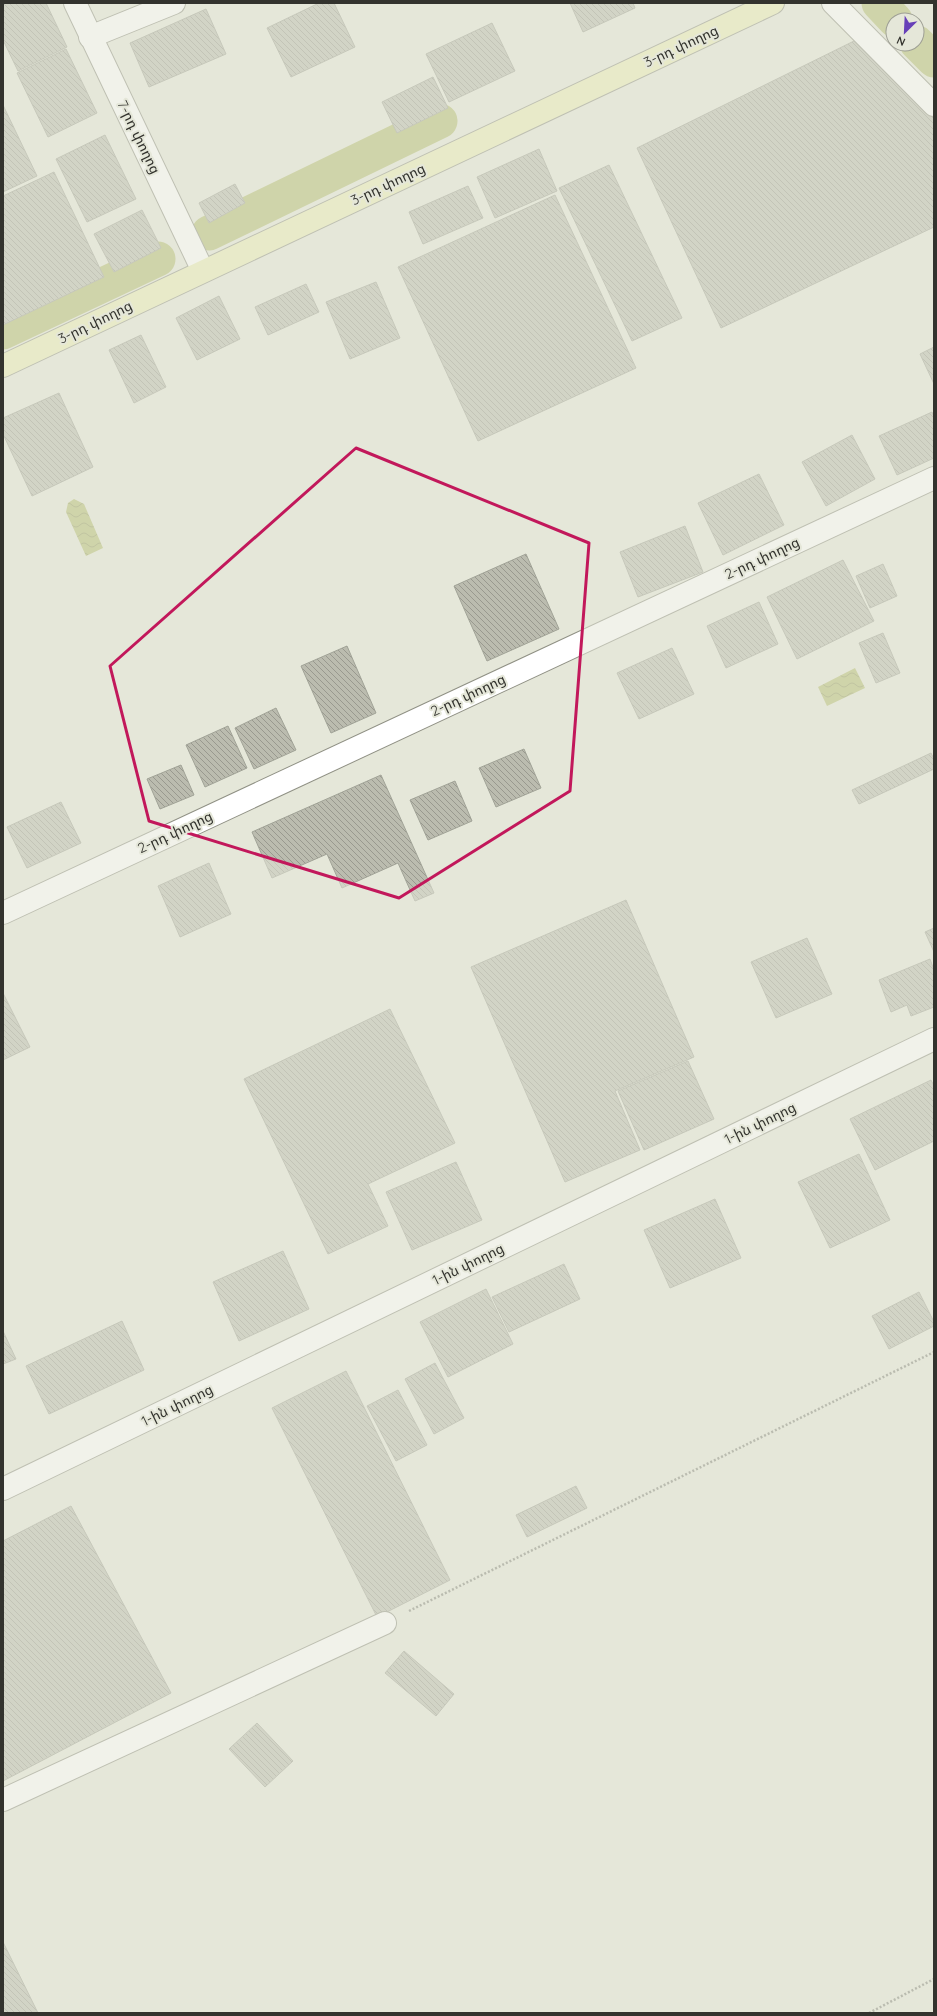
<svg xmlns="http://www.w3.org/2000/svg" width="937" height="2016" viewBox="0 0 937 2016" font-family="Quicksand,'Noto Sans Armenian',sans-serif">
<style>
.water{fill:url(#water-waves)}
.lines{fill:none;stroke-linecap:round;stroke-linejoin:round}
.canal{stroke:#b4bc71;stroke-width:35}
.building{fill:url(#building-back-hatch);stroke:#a1a397}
.minor-casing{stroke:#909185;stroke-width:24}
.secondary-casing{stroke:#909185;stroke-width:24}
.path{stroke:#86877e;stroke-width:2.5;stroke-dasharray:2 2;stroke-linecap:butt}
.minor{stroke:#fff;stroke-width:22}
.secondary{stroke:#ebeeb6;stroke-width:22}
.marked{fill:none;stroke:#c2185b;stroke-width:3;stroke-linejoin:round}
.labels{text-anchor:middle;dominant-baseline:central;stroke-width:4;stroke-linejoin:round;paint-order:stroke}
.street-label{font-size:14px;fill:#33332e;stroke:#e5e7d9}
</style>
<defs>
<pattern id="water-waves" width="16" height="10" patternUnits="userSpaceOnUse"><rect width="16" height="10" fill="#b4bc71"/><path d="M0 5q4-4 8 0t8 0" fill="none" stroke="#93995d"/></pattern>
<pattern id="building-back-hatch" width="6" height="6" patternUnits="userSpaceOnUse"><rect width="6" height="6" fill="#bbbcaf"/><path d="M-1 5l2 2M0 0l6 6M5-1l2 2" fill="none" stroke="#99998f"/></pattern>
</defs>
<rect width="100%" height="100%" fill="#e5e7d9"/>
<g class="water">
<path d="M74,499L84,504L103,548L86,556L66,512L68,503Z"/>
<path d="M855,668L865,688L827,706L818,687Z"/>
</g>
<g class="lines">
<g class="canal">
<path d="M879,3L895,20"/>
<path d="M917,43L934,60"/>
<path d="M209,233L440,121"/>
<path d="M3,332L158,259"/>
</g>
</g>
<g class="building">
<path d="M3,3H46L67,47L18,71L3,40Z"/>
<path d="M319,3H334L355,47L291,77L267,28Z"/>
<path d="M570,3H633L635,8L583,32Z"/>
<path d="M206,9L226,54L149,87L130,43Z"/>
<path d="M492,23L515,71L449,102L426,54Z"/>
<path d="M856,40L934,119V227L721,328L637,148Z"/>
<path d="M66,49L97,113L48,137L17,73Z"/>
<path d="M433,77L448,108L397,133L382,102Z"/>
<path d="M3,105L37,176L3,192Z"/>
<path d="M105,135L136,199L87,222L56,159Z"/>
<path d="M539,149L557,191L495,218L477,177Z"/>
<path d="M609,165L682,318L632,341L559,188Z"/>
<path d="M54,172L104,277L3,325V196Z"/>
<path d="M235,184L245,203L209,223L199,203Z"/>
<path d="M468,186L483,218L423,244L409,212Z"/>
<path d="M555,195L636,368L478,441L398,267Z"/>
<path d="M142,210L161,248L114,272L94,234Z"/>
<path d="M376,282L400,338L350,359L326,302Z"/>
<path d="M306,284L319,312L268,335L255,307Z"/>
<path d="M219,296L240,339L197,360L176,318Z"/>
<path d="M141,335L166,387L134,403L109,350Z"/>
<path d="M934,347V384L920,354Z"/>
<path d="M59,393L93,467L32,496L3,434V418Z"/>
<path d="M932,412L934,417V458L897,475L879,436Z"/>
<path d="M852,435L875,479L826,506L802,462Z"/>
<path d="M759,474L784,525L723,555L698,503Z"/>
<path d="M685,526L703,572L638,597L620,552Z"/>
<path d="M526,554L559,629L487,661L454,586Z"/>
<path d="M843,560L874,621L797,659L767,597Z"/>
<path d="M883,564L897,596L870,608L856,576Z"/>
<path d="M759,602L778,644L726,668L707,626Z"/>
<path d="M883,633L900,673L876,683L859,643Z"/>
<path d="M347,646L376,713L331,733L301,666Z"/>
<path d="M672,648L694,694L639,719L617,673Z"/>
<path d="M276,708L296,750L254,769L235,728Z"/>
<path d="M228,726L247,768L205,787L186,745Z"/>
<path d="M524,749L541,788L496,807L479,768Z"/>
<path d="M931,753L934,759V769L859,804L852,790Z"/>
<path d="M181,765L194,795L160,809L147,779Z"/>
<path d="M381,775L434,893L415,901L398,863L342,888L327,854L272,878L252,832Z"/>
<path d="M455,781L472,821L428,840L410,800Z"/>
<path d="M61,802L81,843L27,868L7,827Z"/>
<path d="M209,863L231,914L180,937L158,886Z"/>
<path d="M626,900L694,1057L615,1091L640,1150L565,1182L471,967Z"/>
<path d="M934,928V952L925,932Z"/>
<path d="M807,938L832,994L776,1018L751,962Z"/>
<path d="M930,959L934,970V1007L911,1016L907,1005L891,1012L879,980Z"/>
<path d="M3,993L30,1047L3,1060Z"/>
<path d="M390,1009L455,1143L368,1184L388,1226L328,1254L244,1079Z"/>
<path d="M688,1061L714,1119L644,1150L618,1091Z"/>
<path d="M931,1080L934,1086V1141L875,1170L850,1119Z"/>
<path d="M859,1154L890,1220L830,1248L798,1182Z"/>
<path d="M456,1162L482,1220L412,1250L386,1192Z"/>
<path d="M715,1199L741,1258L670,1288L644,1230Z"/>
<path d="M283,1251L309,1309L239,1341L213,1282Z"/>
<path d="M564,1264L580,1299L509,1332L492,1297Z"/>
<path d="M486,1289L513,1344L448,1377L420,1322Z"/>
<path d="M919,1292L934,1322V1326L889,1349L872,1316Z"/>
<path d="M122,1321L144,1370L49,1414L26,1366Z"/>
<path d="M3,1331L16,1359L3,1364Z"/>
<path d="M435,1363L464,1418L434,1434L405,1379Z"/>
<path d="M346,1371L450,1580L377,1617L272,1408Z"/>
<path d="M398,1390L427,1445L396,1461L367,1406Z"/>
<path d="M576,1486L587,1508L527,1537L516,1515Z"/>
<path d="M71,1506L171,1693L3,1781V1541Z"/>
<path d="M404,1651L454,1694L436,1716L385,1673Z"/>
<path d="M257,1723L293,1761L265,1787L229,1749Z"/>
<path d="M3,1942L38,2013H3Z"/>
</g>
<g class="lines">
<defs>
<g id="minor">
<path d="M75,3L203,271"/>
<path d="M833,3L934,105"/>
<path d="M90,37L174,3"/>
<path d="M3,913L934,478"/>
<path d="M3,1489L934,1039"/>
<path d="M3,1800L385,1623"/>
</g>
<path id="secondary" d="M3,366L773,3"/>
</defs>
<use href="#minor" class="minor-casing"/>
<use href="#secondary" class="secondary-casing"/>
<g class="path">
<path d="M409,1611L934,1352"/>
<path d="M869,2013L934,1979"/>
</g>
<use href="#minor" class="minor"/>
<use href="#secondary" class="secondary"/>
</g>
<path d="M0 0H937V2016H0ZM356,448L589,543L570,791L399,898L149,821L110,666Z" fill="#e5e7d9" fill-opacity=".55" fill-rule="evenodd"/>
<path class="marked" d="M356,448L589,543L570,791L399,898L149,821L110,666Z"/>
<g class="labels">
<g class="street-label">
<text transform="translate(681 46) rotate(-25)">3-րդ փողոց</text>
<text transform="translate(139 137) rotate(64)">7-րդ փողոց</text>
<text transform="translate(388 184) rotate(-25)">3-րդ փողոց</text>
<text transform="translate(95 322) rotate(-26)">3-րդ փողոց</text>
<text transform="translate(762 558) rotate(-25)">2-րդ փողոց</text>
<text transform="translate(468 695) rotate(-25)">2-րդ փողոց</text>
<text transform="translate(175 832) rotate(-25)">2-րդ փողոց</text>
<text transform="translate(760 1123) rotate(-26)">1-ին փողոց</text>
<text transform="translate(468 1264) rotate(-26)">1-ին փողոց</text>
<text transform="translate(177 1405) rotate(-26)">1-ին փողոց</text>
</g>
</g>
<rect width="937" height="2016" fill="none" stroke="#33332e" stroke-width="8"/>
<g transform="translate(905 32) rotate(204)"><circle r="19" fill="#e5e7d9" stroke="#9e9f95"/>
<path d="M0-3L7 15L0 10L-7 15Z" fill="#6740b8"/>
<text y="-6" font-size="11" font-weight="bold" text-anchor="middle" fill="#33332e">N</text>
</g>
</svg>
